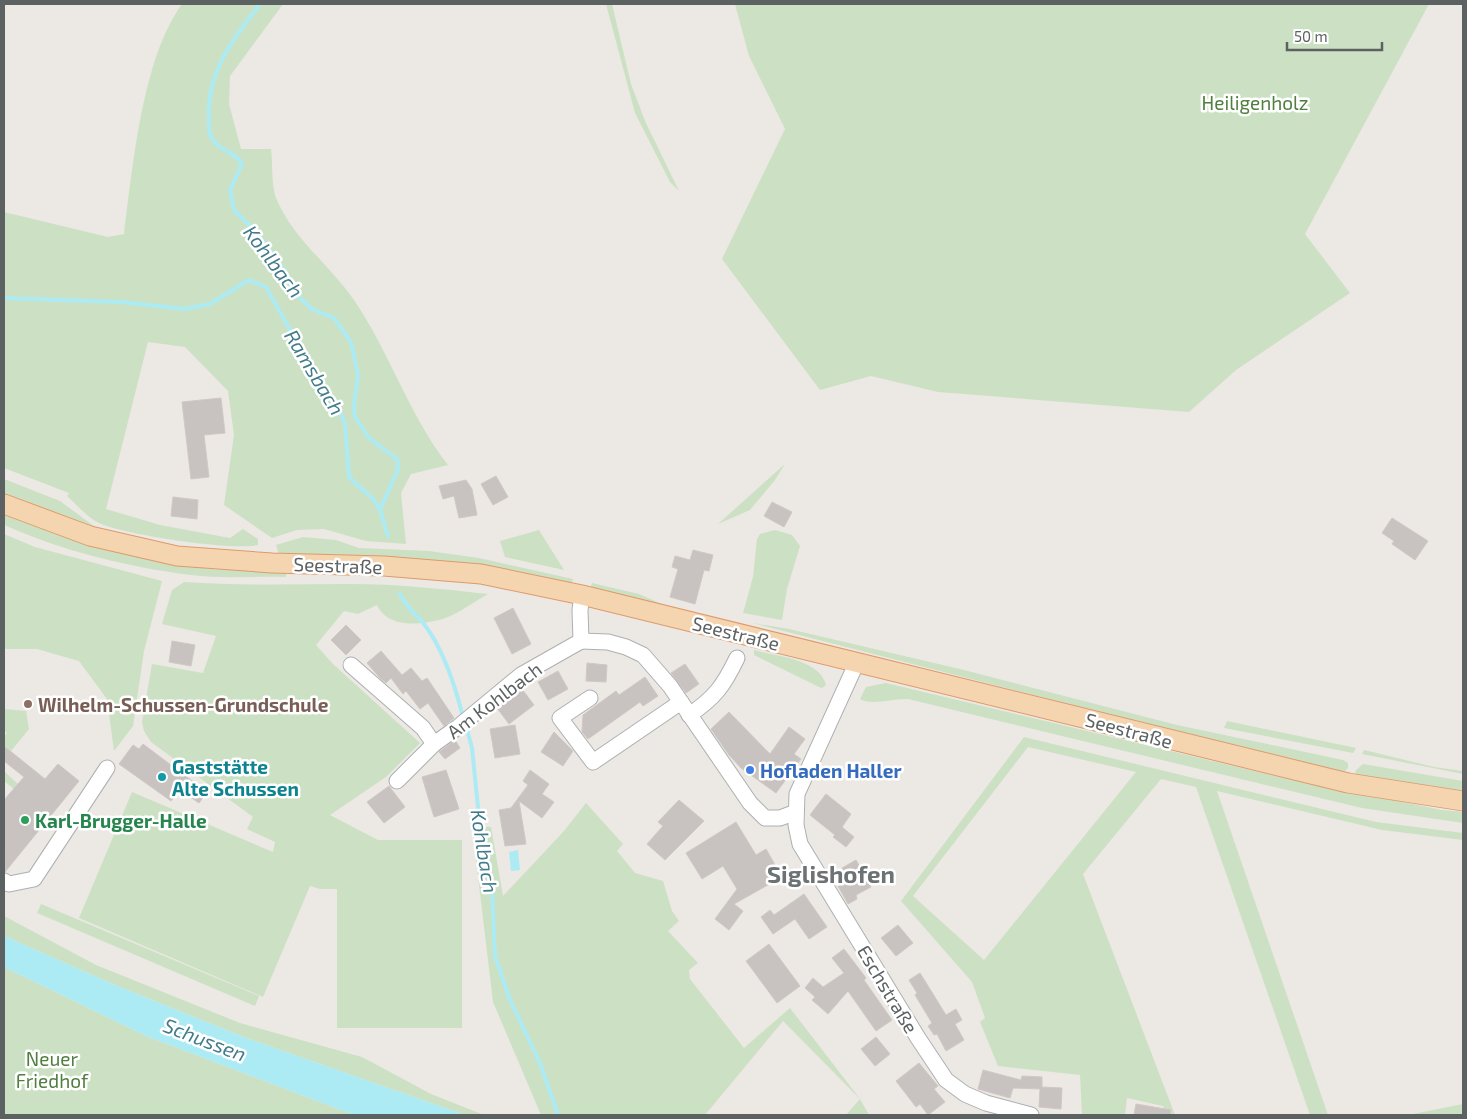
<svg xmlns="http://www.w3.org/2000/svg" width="1467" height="1119" viewBox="0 0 1467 1119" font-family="'Exo 2',sans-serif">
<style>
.green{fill:#cce1c3;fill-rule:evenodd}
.water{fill:#acebf4}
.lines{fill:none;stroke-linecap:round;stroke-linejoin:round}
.stream{stroke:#acebf4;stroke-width:4}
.building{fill:#c8c3c0;stroke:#d0c8c3}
.minor-casing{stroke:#adb0b2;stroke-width:17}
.major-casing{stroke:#df9a69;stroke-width:21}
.minor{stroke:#fff;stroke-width:15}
.major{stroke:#f5d5b0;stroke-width:19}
.education-dot{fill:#8d6e63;stroke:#fff;stroke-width:2}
.shop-dot{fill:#3f7fe0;stroke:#fff;stroke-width:2}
.culture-dot{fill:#0f9aa8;stroke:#fff;stroke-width:2}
.leisure-dot{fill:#2e9e5b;stroke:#fff;stroke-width:2}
.labels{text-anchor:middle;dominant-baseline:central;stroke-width:5;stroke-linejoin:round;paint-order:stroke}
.park-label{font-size:19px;fill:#4f7e3f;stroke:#fff}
.street-label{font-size:19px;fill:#5c6162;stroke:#fff}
.education-label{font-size:19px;font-weight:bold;fill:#785e54;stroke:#fff;text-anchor:start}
.culture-label{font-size:19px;font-weight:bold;fill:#0d838f;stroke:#fff;text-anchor:start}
.shop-label{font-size:19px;font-weight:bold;fill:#366cbe;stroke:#fff;text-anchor:start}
.leisure-label{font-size:19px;font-weight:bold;fill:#27864d;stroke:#fff;text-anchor:start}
.water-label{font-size:20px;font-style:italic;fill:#427c8b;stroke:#fff}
.district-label{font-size:24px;font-weight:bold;fill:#6d7374;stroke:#fff}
</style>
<rect width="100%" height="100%" fill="#ece8e4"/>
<g class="green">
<path d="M182,4H283L230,76L229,104L241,149H271C273,164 271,184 276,198C293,239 330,265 354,300C390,353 409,415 448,465L411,474L401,493L406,544L366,541L324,529L297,530L272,538L224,505L234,435L228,391L185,347L148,342L106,509L160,525L230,538L243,529L258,539V545C231,551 126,535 99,523C88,518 77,505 67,496L69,493L4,468V212L108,237L124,234C133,166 142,59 182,4Z"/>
<path d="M606,4H612L631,84L645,121L679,191L670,182L635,113Z"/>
<path d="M735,4H1429L1305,234L1350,293L1236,370L1189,412L938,392L871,376L820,390L722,259L785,129L749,56Z"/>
<path d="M785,464L775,480L750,510L718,524Z"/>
<path d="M4,479L60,501L98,529L4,497Z"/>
<path d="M4,515L92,546L210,569L286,573V577C255,576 222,579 191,575C127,567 63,551 4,525Z"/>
<path d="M539,530L564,570L505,557L500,541Z"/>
<path d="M775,530L792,535L800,546L787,589L782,620L743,613L753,577L757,539L760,534Z"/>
<path d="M4,534L35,547L162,581L144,651L133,726L114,751L107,699L79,661L37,649H6L4,646Z"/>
<path d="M303,537L336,540L359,548L429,551L479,558L573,579L571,585L279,555L276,545Z"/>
<path d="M184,582C240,586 295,584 351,584C397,584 443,589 488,594C475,601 454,617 439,620C417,625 388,628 377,605L358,614L344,611L316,645L333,664L420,743L386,777L330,815L378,840H462V1028H337V889H320L310,886L263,997L79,918L132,792L273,852L275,842L247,829L253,817L151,742L144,731L142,722L152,664L203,673L216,636L162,624L172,590Z"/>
<path d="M592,583L639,594L664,605L590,589Z"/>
<path d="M752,623L789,629L964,670L1177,725L1343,760L1348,763V768L1342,774Z"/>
<path d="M754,650C775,656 820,659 826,685L822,688L819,687L754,655Z"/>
<path d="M886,683L1279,777L1442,810L1463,812V823L1362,808L908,699C895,698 870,706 860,699L866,687Z"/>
<path d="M4,709L26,711L29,729L11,751L4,745V737L7,733L4,730Z"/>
<path d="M1227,721L1356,748L1353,753L1224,728Z"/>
<path d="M1024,737L1376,822L1463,833V840L1382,830L1217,791L1328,1115H1310L1196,787L1161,779L1083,874L1175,1115H1167L1163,1106L1127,1098L1125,1115H1082L1080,1075L998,1066L980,1022L985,1018L972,982L901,901ZM1028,747L1136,772L984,960L913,896Z"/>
<path d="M1364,750L1434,767L1463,771V774L1362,754Z"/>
<path d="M1363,764L1463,781V793L1358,776L1355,774L1356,770Z"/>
<path d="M4,771L18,784L14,789L4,781Z"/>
<path d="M586,803L623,844L617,851L635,873L663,881L672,911L679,921L668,931L698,963L689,970L690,979L744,1048L790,1008L860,1099L869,1115H846L860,1099L783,1021L705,1115H541L493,1002L472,826L491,827L503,896L564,831Z"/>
<path d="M41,904L259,996L255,1006L37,913Z"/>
<path d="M4,916L96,965L240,1023L362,1057L431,1094L484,1115H465L246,1038L115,985L4,936Z"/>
<path d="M4,967L146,1036L354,1115H4Z"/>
<path d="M1463,1104V1115H1408Z"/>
</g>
<g class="water">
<path d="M518,850L520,870L511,871L509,852Z"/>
<path d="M4,936L115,985L246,1038L465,1115H354L146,1036L4,967Z"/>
</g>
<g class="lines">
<g class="stream">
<path d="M260,4C234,38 206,72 209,117C209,125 208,134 213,140C220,151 236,152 242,164L230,190L234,210L255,231L285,271L292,290L312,309L334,318L351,342L358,375L354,406L355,417L369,438L397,459L398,469L380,510L388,536"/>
<path d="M4,298L121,302L185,309L210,304L249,280L266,287L312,369L320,390L336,405L345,423L349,477L374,500L380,510"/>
<path d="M400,594C408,610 414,612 424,624C444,650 455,685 463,717"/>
<path d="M466,726L472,748L480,827L492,890L495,956L510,1000L540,1063L558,1115"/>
</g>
</g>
<g class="building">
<path d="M221,398L225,433L204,435L209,477L191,479L182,402Z"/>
<path d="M496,476L508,497L493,505L481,484Z"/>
<path d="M466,480L472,489L477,515L459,518L454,496L443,499L439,486Z"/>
<path d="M173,497L198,500L197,519L171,516Z"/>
<path d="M772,502L792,512L784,527L764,516Z"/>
<path d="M1392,518L1428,541L1415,560L1392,544L1394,541L1382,533Z"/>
<path d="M693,550L713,555L709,571L704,570L695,604L670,597L678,569L672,567L675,556L690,560Z"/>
<path d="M513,608L531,644L512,654L494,618Z"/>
<path d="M346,625L361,640L346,655L331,640Z"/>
<path d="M172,641L195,645L191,666L169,662Z"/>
<path d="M381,651L402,675L411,668L422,681L427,678L454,718L444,726L428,703L420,709L406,691L403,694L391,678L386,683L380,678L367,663Z"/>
<path d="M587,663L607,665L606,682L586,681Z"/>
<path d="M685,664L699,684L686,693L671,673Z"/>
<path d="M558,671L568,689L548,700L538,682Z"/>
<path d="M645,677L658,696L643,706L640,702L588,739L582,732L583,715L616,691L619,695Z"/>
<path d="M522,689L534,705L509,724L497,708Z"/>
<path d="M729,712L770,754L789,727L805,739L794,754L801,759L776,793L741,768L729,755L711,729Z"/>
<path d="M515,725L520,754L495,758L490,729Z"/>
<path d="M554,732L573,751L563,766L541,752Z"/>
<path d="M455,740L460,748L445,759L439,752Z"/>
<path d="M143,744L207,792L199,803L180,790L171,801L119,764L133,745L139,749Z"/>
<path d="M4,746L45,779L58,764L79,781L5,872L4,800L24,777L4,761Z"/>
<path d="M446,770L459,809L434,817L422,777Z"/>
<path d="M530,770L549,784L542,794L554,802L542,818L519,801L526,844L505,846L499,810L511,808L528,785L523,781Z"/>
<path d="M389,786L405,807L384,823L367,802Z"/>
<path d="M826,794L851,814L842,827L854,837L846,847L833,837L835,835L810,815Z"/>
<path d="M679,800L704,821L665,860L647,844L663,826L658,822Z"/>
<path d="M736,822L756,855L766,849L782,877L734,904L743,911L729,930L715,919L737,889L723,866L702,879L686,853Z"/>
<path d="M856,860L871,887L856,895L857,899L848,904L838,886L849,880L842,868Z"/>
<path d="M804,894L827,927L809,939L795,919L773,934L761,917L770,910L774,915Z"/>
<path d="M898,925L913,943L896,956L881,938Z"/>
<path d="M769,944L800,986L777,1003L746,961Z"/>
<path d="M844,949L866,978L864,980L892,1020L876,1031L848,991L828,1014L812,1000L815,997L805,988L813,978L823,987L844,973L832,958Z"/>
<path d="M920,973L946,1015L956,1009L962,1020L955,1024L964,1040L946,1051L937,1034L934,1035L928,1026L932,1023L915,995L917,993L909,980Z"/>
<path d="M876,1037L890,1054L875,1066L861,1049Z"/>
<path d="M919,1063L938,1086L934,1089L945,1102L928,1115L920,1104L916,1107L896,1081Z"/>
<path d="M983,1070L1021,1080L1022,1076L1042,1077V1087L1062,1088L1061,1109L1039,1107L1040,1089L1013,1088L1010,1098L978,1089Z"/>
<path d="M1136,1104L1171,1110L1170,1115H1134Z"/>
</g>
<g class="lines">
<defs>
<g id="minor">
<path d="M581,641L608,642L626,647L643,655L670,686L750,803L765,818H780L796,812"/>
<path d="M581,641L580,610L582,595"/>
<path d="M857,662L797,794L796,825L800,844L918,1038L946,1080L965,1094L986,1103L1031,1115"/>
<path d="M351,665L423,728L434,744"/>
<path d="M590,698L560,718L593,762L681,702"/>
<path d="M689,715C715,698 724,685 737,658"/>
<path d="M397,781L434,744L458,727L521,675L581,641"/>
<path d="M4,881L9,884L34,879L107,768"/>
</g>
<path id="major" d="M4,504L90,536L177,556L272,563L384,566L481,574L582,595L1348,783L1463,801"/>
</defs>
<use href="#minor" class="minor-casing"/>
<use href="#major" class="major-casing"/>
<use href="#minor" class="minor"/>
<use href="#major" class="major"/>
</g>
<circle class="education-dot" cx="28" cy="704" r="5"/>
<circle class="shop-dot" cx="750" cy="770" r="5"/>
<circle class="culture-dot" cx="162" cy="777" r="5"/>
<circle class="leisure-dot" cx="25" cy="820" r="5"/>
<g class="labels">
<g class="park-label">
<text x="1255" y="102">Heiligenholz</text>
<text x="52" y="1058">Neuer<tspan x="52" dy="22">Friedhof</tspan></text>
</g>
<g class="street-label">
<text transform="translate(338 565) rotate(2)">Seestraße</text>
<text transform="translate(736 633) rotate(14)">Seestraße</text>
<text transform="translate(494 700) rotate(-37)">Am Kohlbach</text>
<text transform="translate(1129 730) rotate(15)">Seestraße</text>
<text transform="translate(888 989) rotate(59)">Eschstraße</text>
</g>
<g class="education-label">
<text x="38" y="704">Wilhelm-Schussen-Grundschule</text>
</g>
<g class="culture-label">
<text x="172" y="766">Gaststätte<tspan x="172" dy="22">Alte Schussen</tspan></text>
</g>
<g class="shop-label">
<text x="760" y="770">Hofladen Haller</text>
</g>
<g class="leisure-label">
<text x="35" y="820">Karl-Brugger-Halle</text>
</g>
<g class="water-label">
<text transform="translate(274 261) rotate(53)">Kohlbach</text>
<text transform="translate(315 372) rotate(59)">Ramsbach</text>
<text transform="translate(485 851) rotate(81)">Kohlbach</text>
<text transform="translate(205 1039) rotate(21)">Schussen</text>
</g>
<g class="district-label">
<text x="831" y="873">Siglishofen</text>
</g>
</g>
<rect width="1467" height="1119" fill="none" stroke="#5c6162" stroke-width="10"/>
<path d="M1287 42v8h95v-8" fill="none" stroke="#5c6162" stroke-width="2.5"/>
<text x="1294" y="42" font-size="15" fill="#5c6162" stroke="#ffffff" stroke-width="4" paint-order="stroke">50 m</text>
</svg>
